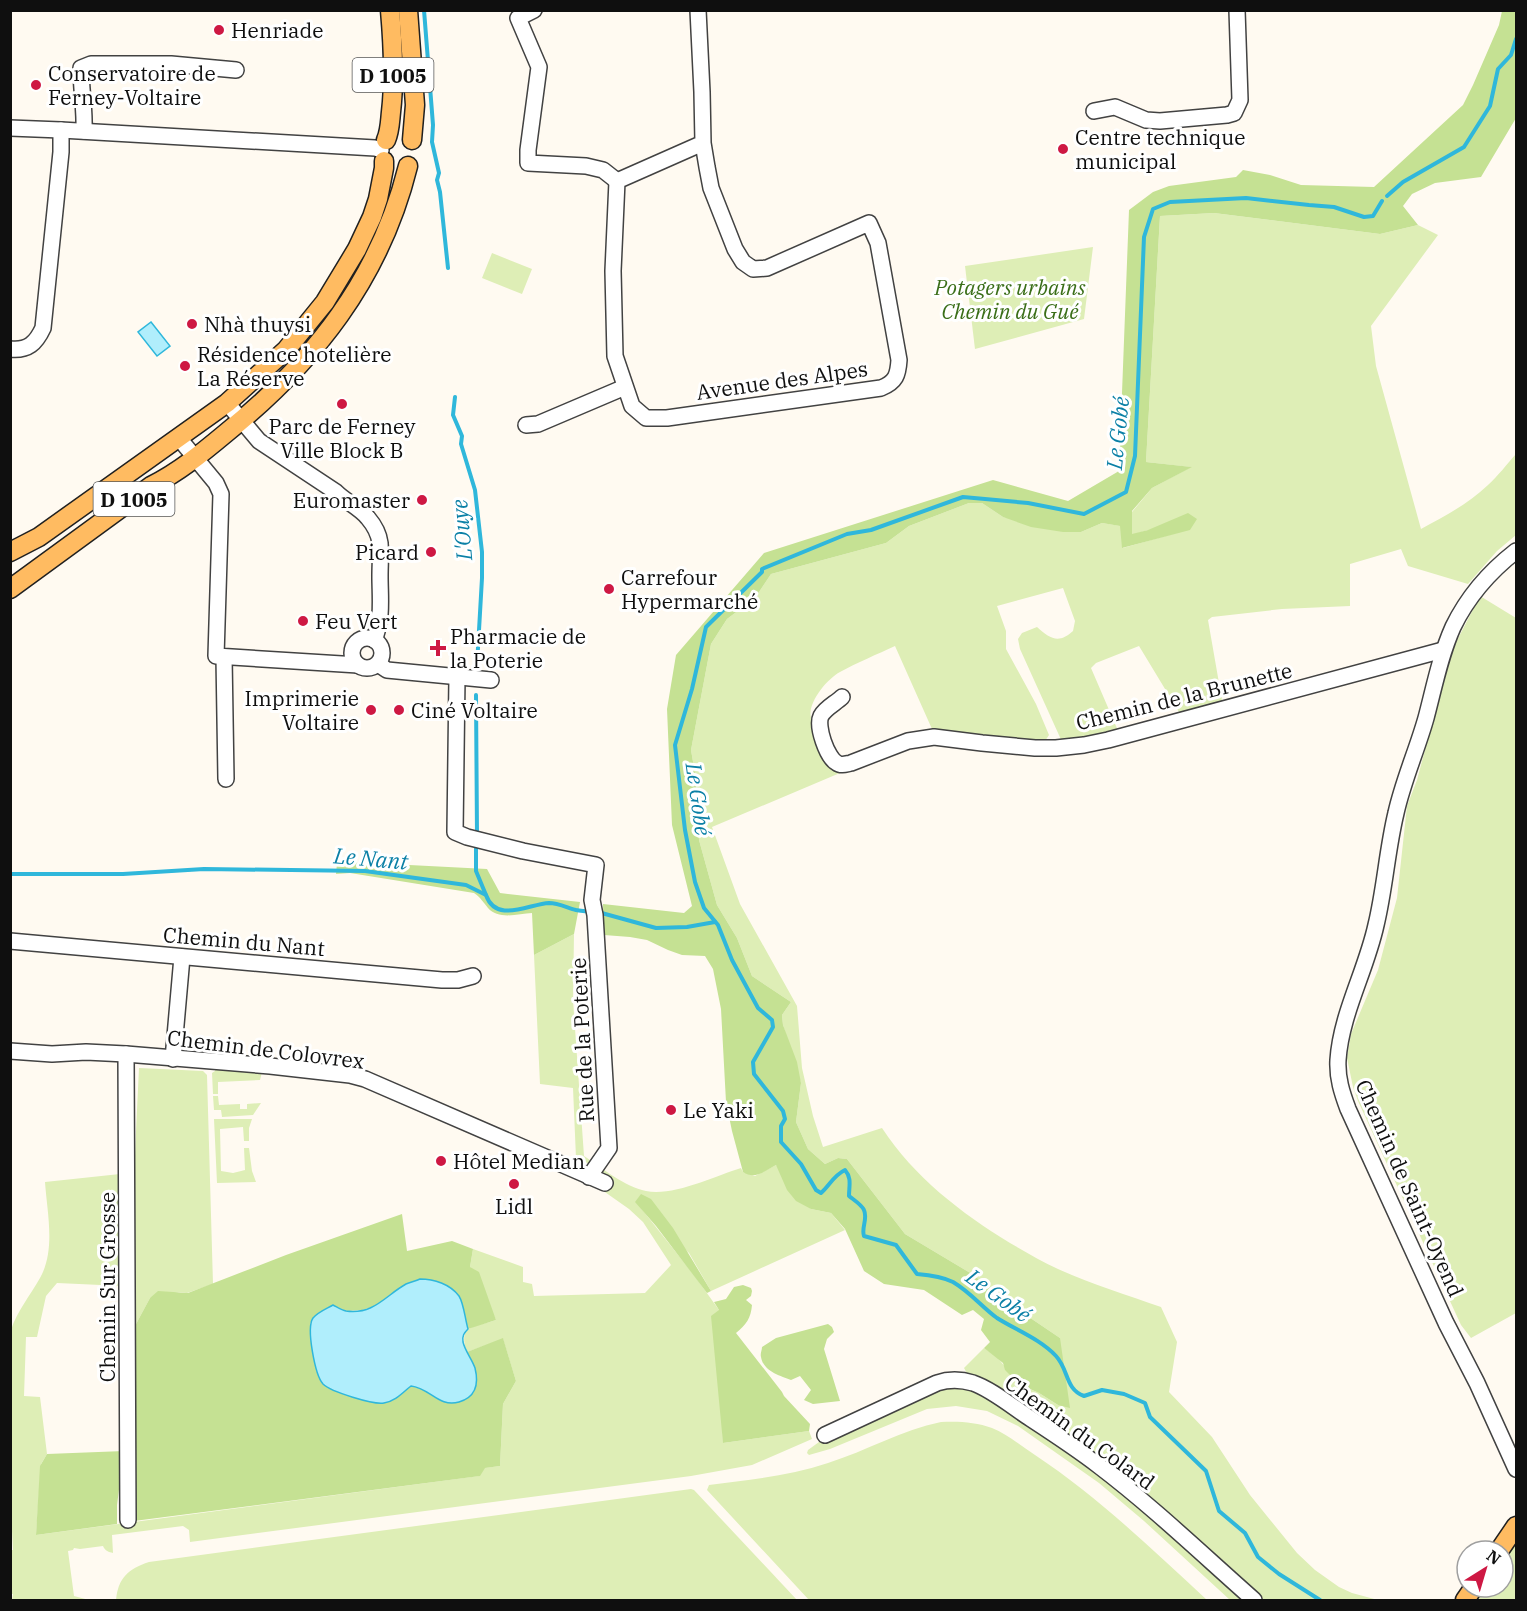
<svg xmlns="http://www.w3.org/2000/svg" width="1527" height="1611" viewBox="0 0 1527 1611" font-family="'IBM Plex Serif',serif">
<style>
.green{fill:#deeeb6}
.forest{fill:#c5e193}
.water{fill:#b0eefc;stroke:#2fb7db;stroke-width:1.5}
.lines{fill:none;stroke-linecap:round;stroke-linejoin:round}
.stream{stroke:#2fb7db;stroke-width:4}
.minor-casing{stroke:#424242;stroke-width:18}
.major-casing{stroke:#202020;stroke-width:21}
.minor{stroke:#fff;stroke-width:15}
.major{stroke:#ffbb61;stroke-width:18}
.poi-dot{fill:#ce1843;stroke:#fff;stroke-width:2}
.labels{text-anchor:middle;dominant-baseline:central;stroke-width:6;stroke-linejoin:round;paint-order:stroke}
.shield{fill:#fff;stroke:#575757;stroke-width:1.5}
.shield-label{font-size:20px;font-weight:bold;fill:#0f0f0f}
.poi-label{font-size:21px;fill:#0f0f0f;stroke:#fff;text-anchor:start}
.park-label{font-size:21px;font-style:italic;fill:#3a6e18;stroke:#fff}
.street-label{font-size:21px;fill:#0f0f0f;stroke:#fff}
.water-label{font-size:22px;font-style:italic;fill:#0b80a6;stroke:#fff}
</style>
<rect width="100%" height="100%" fill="#fffaf1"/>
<g class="green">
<path d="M1214,213L1380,234L1418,225L1438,235L1371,326L1376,366L1421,529C1445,516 1468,504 1488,485C1498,476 1507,464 1516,454V535L1497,551L1468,584L1408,566L1401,549L1350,564V606L1282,609L1212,617L1208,620L1223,706L1182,717L1139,646L1096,663L1091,668L1119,733L1063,744L1020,649L1018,639L1022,633L1037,627C1050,639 1059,644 1073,631L1075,621L1063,588L997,606L1006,631V649L1036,704L1049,735L1043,744L943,733L932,729L895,646C878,654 856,663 840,672C827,679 807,703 811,718C811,720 814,725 815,726L847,770L712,827L740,904L797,1006L802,1068L813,1116L823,1147L882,1128C914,1177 961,1213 1010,1243C1026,1252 1042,1262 1058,1269C1091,1284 1127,1295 1161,1307L1177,1342L1169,1392L1212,1437L1250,1495L1297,1553L1315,1570L1339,1587L1352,1593L1378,1600H1260L1179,1529L968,1375L964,1368L984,1348L997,1357L1019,1384L1039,1393L1058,1405L1060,1338L1020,1311L972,1274L905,1234L847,1159L838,1158L825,1164L808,1149L796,1122L801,1083L783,1025L782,1015L791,1002L752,976L737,938L717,905L699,840L696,779L691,750L711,644L727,619L755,598L771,574L886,543L909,526L969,503H982L1003,517L1081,532L1102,523L1121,526L1123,548L1190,529L1148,530L1132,535V512L1152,488L1191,467L1146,462L1160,216Z"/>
<path d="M1093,247L1084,319L975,349L965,266Z"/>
<path d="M492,253L532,269L522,294L482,278Z"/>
<path d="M1480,596L1516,618V1313L1471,1338L1461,1325L1358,1101L1353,1087L1347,1058L1351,1034L1378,970L1397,898L1407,806L1417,780L1451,652Z"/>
<path d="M574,934L573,1000L584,1156C602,1168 625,1187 646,1191C672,1197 715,1176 741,1168L743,1172L755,1176L776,1165L811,1209L831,1213L845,1230L711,1291L689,1253L640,1207L694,1275L719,1310L723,1443L809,1431L812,1439L752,1465L691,1476L190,1542L189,1530L183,1526L112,1535L113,1553C109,1552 105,1551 103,1546L80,1549L74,1548L73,1550L68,1551L74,1596L89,1600L99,1599L102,1600H12L13,1594H11L10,1550H13L10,1493L11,1330C17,1311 30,1296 40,1278C56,1250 47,1212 45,1182L120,1174L123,1286L57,1283L46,1296L37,1337H26L24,1396L40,1397L47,1454L41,1464L36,1535L479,1476L484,1468L500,1466L503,1404L516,1381L503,1339L467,1352C457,1325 475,1327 496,1320L470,1267L473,1249L523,1267V1282L532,1284L534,1296L645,1293L671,1265L643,1222L629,1209L602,1190L608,1176L584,1161L576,1158L573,1088L540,1084L534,955Z"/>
<path d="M139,1068L203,1071L207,1075L213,1284L187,1293L179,1292L150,1298L136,1324C130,1239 135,1153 139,1068Z"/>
<path d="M215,1068L262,1072L260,1080L218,1082V1094H213L212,1073L215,1071Z"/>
<path d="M213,1096H218L219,1105L240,1104V1109H247V1104L261,1103L253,1115L222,1117L221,1110H214Z"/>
<path d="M214,1119H252L249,1128V1141H244L243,1127L220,1129L221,1171L233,1173L245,1170L244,1148H249L252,1171L256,1182L217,1183Z"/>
<path d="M942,1385H969L1063,1444L1250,1600H1230L1144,1521L1099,1483L1018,1426L987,1411L956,1406L927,1409L830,1449L809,1455L807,1453L808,1450L819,1442Z"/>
<path d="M941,1422C958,1421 976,1422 992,1428C1007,1434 1021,1446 1035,1455C1098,1497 1152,1549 1207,1600H809L707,1490L709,1485C749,1480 789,1476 828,1463C866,1451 902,1430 941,1422Z"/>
<path d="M691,1489L694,1490L797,1600H116C118,1578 128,1569 149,1562Z"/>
<path d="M1516,1539V1600H1472L1482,1587H1503V1558Z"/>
</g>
<g class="forest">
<path d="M1502,11H1516V118L1481,177L1435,183L1412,194L1403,206L1418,225L1380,234L1214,213L1160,216L1146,462L1192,467L1152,488L1132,511V534L1148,530L1188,513L1197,519L1190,530L1122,548L1120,526L1102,523L1081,532H1063L1031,527L1003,517L982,503H969L909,526L886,543L771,574L755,598L727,619L711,644L691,750L696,779L699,840L717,905L737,938L752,976L791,1002L782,1015L783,1025L797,1062L801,1083L796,1122L808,1149L825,1164L838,1158L847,1159L905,1234L972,1274L1020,1311L1060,1338L1070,1408L1058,1405L1039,1393L1019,1384L1005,1370L1003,1363L984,1348L990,1342L981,1330L984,1319L973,1310L962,1315L924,1290L884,1284L864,1271L845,1229L831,1213L811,1209L796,1201L787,1190L776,1165C765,1171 755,1180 743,1172L732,1131L726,1102L721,1009L713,969L705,956L682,955L668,950L647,940L630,937L604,935L603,904L684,913L692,906L672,825L667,709L676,655L764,553L993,480L1068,501L1119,471L1129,210L1153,192L1169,186L1236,177L1243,170L1270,175L1301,185L1374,187L1463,105L1473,85L1499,25Z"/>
<path d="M351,862L487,869L500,893L580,902L574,934L534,955L532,913C518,914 498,920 488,908C483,902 481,898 474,893L350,873L336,874L337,863Z"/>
<path d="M641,1194L651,1199L673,1228L711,1291L707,1293L656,1226L635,1202Z"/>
<path d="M402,1214L407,1251L452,1241L473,1249L470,1267L479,1272L496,1320L468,1329L460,1297L452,1290L420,1279L406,1284L385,1300L372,1307L362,1310L346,1311L333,1305C326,1309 316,1313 312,1319C306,1328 315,1361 317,1372L398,1397L411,1386L421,1388L440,1400L473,1393C478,1377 474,1366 467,1352L503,1338L516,1381L503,1404L500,1466L485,1468L480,1476L134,1521L133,1454L136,1324L150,1298L158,1291L188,1293L286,1255Z"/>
<path d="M743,1285L751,1288L752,1291L751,1296L746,1300L752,1305C751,1318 746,1325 736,1333L782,1392L784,1396L810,1424L809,1431L723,1443L711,1316L719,1310L714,1302L726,1299L734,1287Z"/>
<path d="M828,1324L832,1327L834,1332L827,1339L824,1349L840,1401L813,1404L804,1400L811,1390L800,1376L791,1380C780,1376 763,1371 761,1357C760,1354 762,1350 762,1347L776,1338Z"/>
<path d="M124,1451L117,1505V1524L36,1535L40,1466L47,1454Z"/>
</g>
<g class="water">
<path d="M151,322L170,346L157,356L138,332Z"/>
<path d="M420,1279C434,1279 450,1284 459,1296C464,1304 465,1319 468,1329C464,1333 462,1336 463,1342C465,1351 472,1359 475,1368C479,1384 476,1397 459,1402C439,1408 430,1388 411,1386C403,1392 396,1401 384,1403C374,1405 331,1392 323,1384C315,1375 306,1328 313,1318C318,1312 326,1309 333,1305C337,1307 342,1310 346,1311C374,1315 386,1295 406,1284C411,1282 416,1281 420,1279Z"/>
</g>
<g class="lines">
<g class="stream">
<path d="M424,10L433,125L432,142L439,173L437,180L440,192L448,268"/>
<path d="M1387,196L1403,182L1464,147L1490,106L1498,69L1511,55L1516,39"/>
<path d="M455,397L453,415L462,436L461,444L475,490L482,552V578L477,665"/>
<path d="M476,695L477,835"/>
<path d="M476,843V871L486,895"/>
<path d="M10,874H123L204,869L365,871L466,885L486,895C496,924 529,904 549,903C558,903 568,908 576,910C581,911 586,911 590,912"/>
<path d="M598,912L656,928L687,927L715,922"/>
<path d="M1320,1600L1279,1574L1258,1557L1245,1533L1219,1511L1206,1471L1150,1417L1145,1403L1124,1394L1102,1390L1084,1396C1065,1389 1069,1370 1056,1356C1040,1339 1016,1330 997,1318C982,1307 970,1292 953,1282C943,1277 929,1275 917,1274L896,1245L864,1236C861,1228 868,1219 864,1210C862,1205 854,1200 849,1196C849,1186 852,1178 845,1170C834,1175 829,1186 821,1193L816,1190L801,1164L781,1142V1126L785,1119L783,1111L754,1074L753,1062L773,1027L772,1020L758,1008L732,960L718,925L704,908L695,882L685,830L675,745L692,689L706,627L762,572V569L847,534L871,530L963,497L1028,503L1084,514L1126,492L1135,456L1144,237L1153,209L1170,202L1246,198L1309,205L1334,207L1364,217L1373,216L1382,201"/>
</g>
<defs>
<g id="minor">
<path d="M534,10L518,18L539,67L528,150V163L586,166L603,170L617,181"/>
<path d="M698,10L702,92L703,143L707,167L711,188L735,249L743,262L753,269L767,268L869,223L878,243L899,360C898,375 896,382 881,388L667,418H646L632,406L615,356L613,271L617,181L703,143"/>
<path d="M1094,111L1115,107L1146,120L1160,121L1227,115L1234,113L1240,100L1237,10"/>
<path d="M10,128L61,130L375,148L381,150"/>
<path d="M84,131C85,110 81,89 81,68L91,64H171L236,70"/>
<path d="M10,349C28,351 36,343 43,328L61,152V130"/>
<path d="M227,403L259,441L336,492C346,502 359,507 368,518C374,525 379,535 380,543C381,554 380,565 380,576C380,598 383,619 374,640"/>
<path d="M526,425L538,424L625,387"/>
<path d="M178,437L216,483L221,494L216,656L358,665"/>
<path d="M1516,551C1489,572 1468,596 1453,627C1440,656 1434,688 1426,718C1417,750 1403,781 1396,813C1387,850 1385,888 1376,925C1366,971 1341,1014 1338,1060C1337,1078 1342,1093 1348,1109L1446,1323L1477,1383L1516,1469"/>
<circle cx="367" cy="653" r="15"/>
<path d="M224,657L226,779"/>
<path d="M378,664L387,670L491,680"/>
<path d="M457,677L455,832L467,837L523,851L596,865L592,900L595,915L609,1148L589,1177"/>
<path d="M842,697C836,703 825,708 821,716C816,726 827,758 837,763C841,766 846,764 851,763L908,741L934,737L982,743L1035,748H1056L1084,745L1108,740L1443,650"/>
<path d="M10,941L442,980H458L473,976"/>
<path d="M10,1051L52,1054L86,1052L126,1054L270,1066L350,1075L365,1079L605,1183"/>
<path d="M126,1054L128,1520"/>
<path d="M173,1059L182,957"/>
<path d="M825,1435L937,1383C949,1379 960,1379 973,1383C991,1389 1014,1408 1031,1419C1054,1434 1077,1449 1099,1466C1153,1507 1203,1555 1254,1600"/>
</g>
<g id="major">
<path d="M408,10L415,105L412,140"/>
<path d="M386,140C390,131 390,121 391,112C395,78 393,44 390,10"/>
<path d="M10,552L39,537L227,403L286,350L325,302L357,249L372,217L378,199L384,168V161"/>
<path d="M10,589L151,486C179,472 202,453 226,433C314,362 380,279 408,166"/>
<path d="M1499,1551L1516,1526"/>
<path d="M1465,1600L1474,1587"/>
</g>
</defs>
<use href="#minor" class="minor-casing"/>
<use href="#major" class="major-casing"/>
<use href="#minor" class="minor"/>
<use href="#major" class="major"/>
</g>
<g class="poi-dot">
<circle cx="219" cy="30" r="6"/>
<circle cx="36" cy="85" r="6"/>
<circle cx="1063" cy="149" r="6"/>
<circle cx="192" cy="324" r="6"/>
<circle cx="185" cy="366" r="6"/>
<circle cx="342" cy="404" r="6"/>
<circle cx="422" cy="500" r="6"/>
<circle cx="431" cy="552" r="6"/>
<circle cx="609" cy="589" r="6"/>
<circle cx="303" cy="621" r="6"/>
<path d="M435 639h6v6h6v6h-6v6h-6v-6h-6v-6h6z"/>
<circle cx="371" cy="710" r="6"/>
<circle cx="399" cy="710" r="6"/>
<circle cx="671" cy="1110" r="6"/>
<circle cx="441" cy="1161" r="6"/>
<circle cx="514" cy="1184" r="6"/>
</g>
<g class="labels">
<g class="shield">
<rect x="352.5" y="58" width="81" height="34" rx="4.5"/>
<rect x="93.5" y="482" width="81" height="34" rx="4.5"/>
</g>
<g class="shield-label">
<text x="393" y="75">D 1005</text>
<text x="134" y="499">D 1005</text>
</g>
<g class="poi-label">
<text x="231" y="30">Henriade</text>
<text x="48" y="73">Conservatoire de<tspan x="48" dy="24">Ferney-Voltaire</tspan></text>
<text x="1075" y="137">Centre technique<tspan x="1075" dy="24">municipal</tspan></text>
<text x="204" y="324">Nhà thuysi</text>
<text x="197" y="354">Résidence hotelière<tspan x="197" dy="24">La Réserve</tspan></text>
<text x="342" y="426" text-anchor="middle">Parc de Ferney<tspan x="342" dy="24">Ville Block B</tspan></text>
<text x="410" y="500" text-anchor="end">Euromaster</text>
<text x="419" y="552" text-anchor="end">Picard</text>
<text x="621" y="577">Carrefour<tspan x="621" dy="24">Hypermarché</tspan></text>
<text x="315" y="621">Feu Vert</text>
<text x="450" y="636">Pharmacie de<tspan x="450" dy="24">la Poterie</tspan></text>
<text x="359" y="698" text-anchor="end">Imprimerie<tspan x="359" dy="24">Voltaire</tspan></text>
<text x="411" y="710">Ciné Voltaire</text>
<text x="683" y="1110">Le Yaki</text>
<text x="453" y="1161">Hôtel Median</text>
<text x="514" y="1206" text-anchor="middle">Lidl</text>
</g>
<g class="park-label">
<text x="1010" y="287">Potagers urbains<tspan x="1010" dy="24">Chemin du Gué</tspan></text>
</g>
<g class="street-label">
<text transform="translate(782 380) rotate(-8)">Avenue des Alpes</text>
<text transform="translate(1184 696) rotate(-14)">Chemin de la Brunette</text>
<text transform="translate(244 941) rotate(5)">Chemin du Nant</text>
<text transform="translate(582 1040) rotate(-93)">Rue de la Poterie</text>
<text transform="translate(266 1049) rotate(7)">Chemin de Colovrex</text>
<text transform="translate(1410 1188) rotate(66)">Chemin de Saint-Oyend</text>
<text transform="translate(107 1287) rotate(-90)">Chemin Sur Grosse</text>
<text transform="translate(1080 1432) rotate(36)">Chemin du Colard</text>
</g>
<g class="water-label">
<text transform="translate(1117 433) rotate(-84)">Le Gobé</text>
<text transform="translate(461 530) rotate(-95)">L'Ouye</text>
<text transform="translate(699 799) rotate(82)">Le Gobé</text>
<text transform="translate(371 858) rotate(5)">Le Nant</text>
<text transform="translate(999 1295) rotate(36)">Le Gobé</text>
</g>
</g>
<rect width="1527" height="1611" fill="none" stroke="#0f0f0f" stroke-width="24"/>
<g transform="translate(1485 1569) rotate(37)"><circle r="28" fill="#ffffff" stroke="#9f9f9f" stroke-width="1.5"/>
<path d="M0-4.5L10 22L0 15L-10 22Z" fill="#ce1843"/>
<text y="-9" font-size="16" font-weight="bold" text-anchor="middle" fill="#0f0f0f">N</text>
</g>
</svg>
